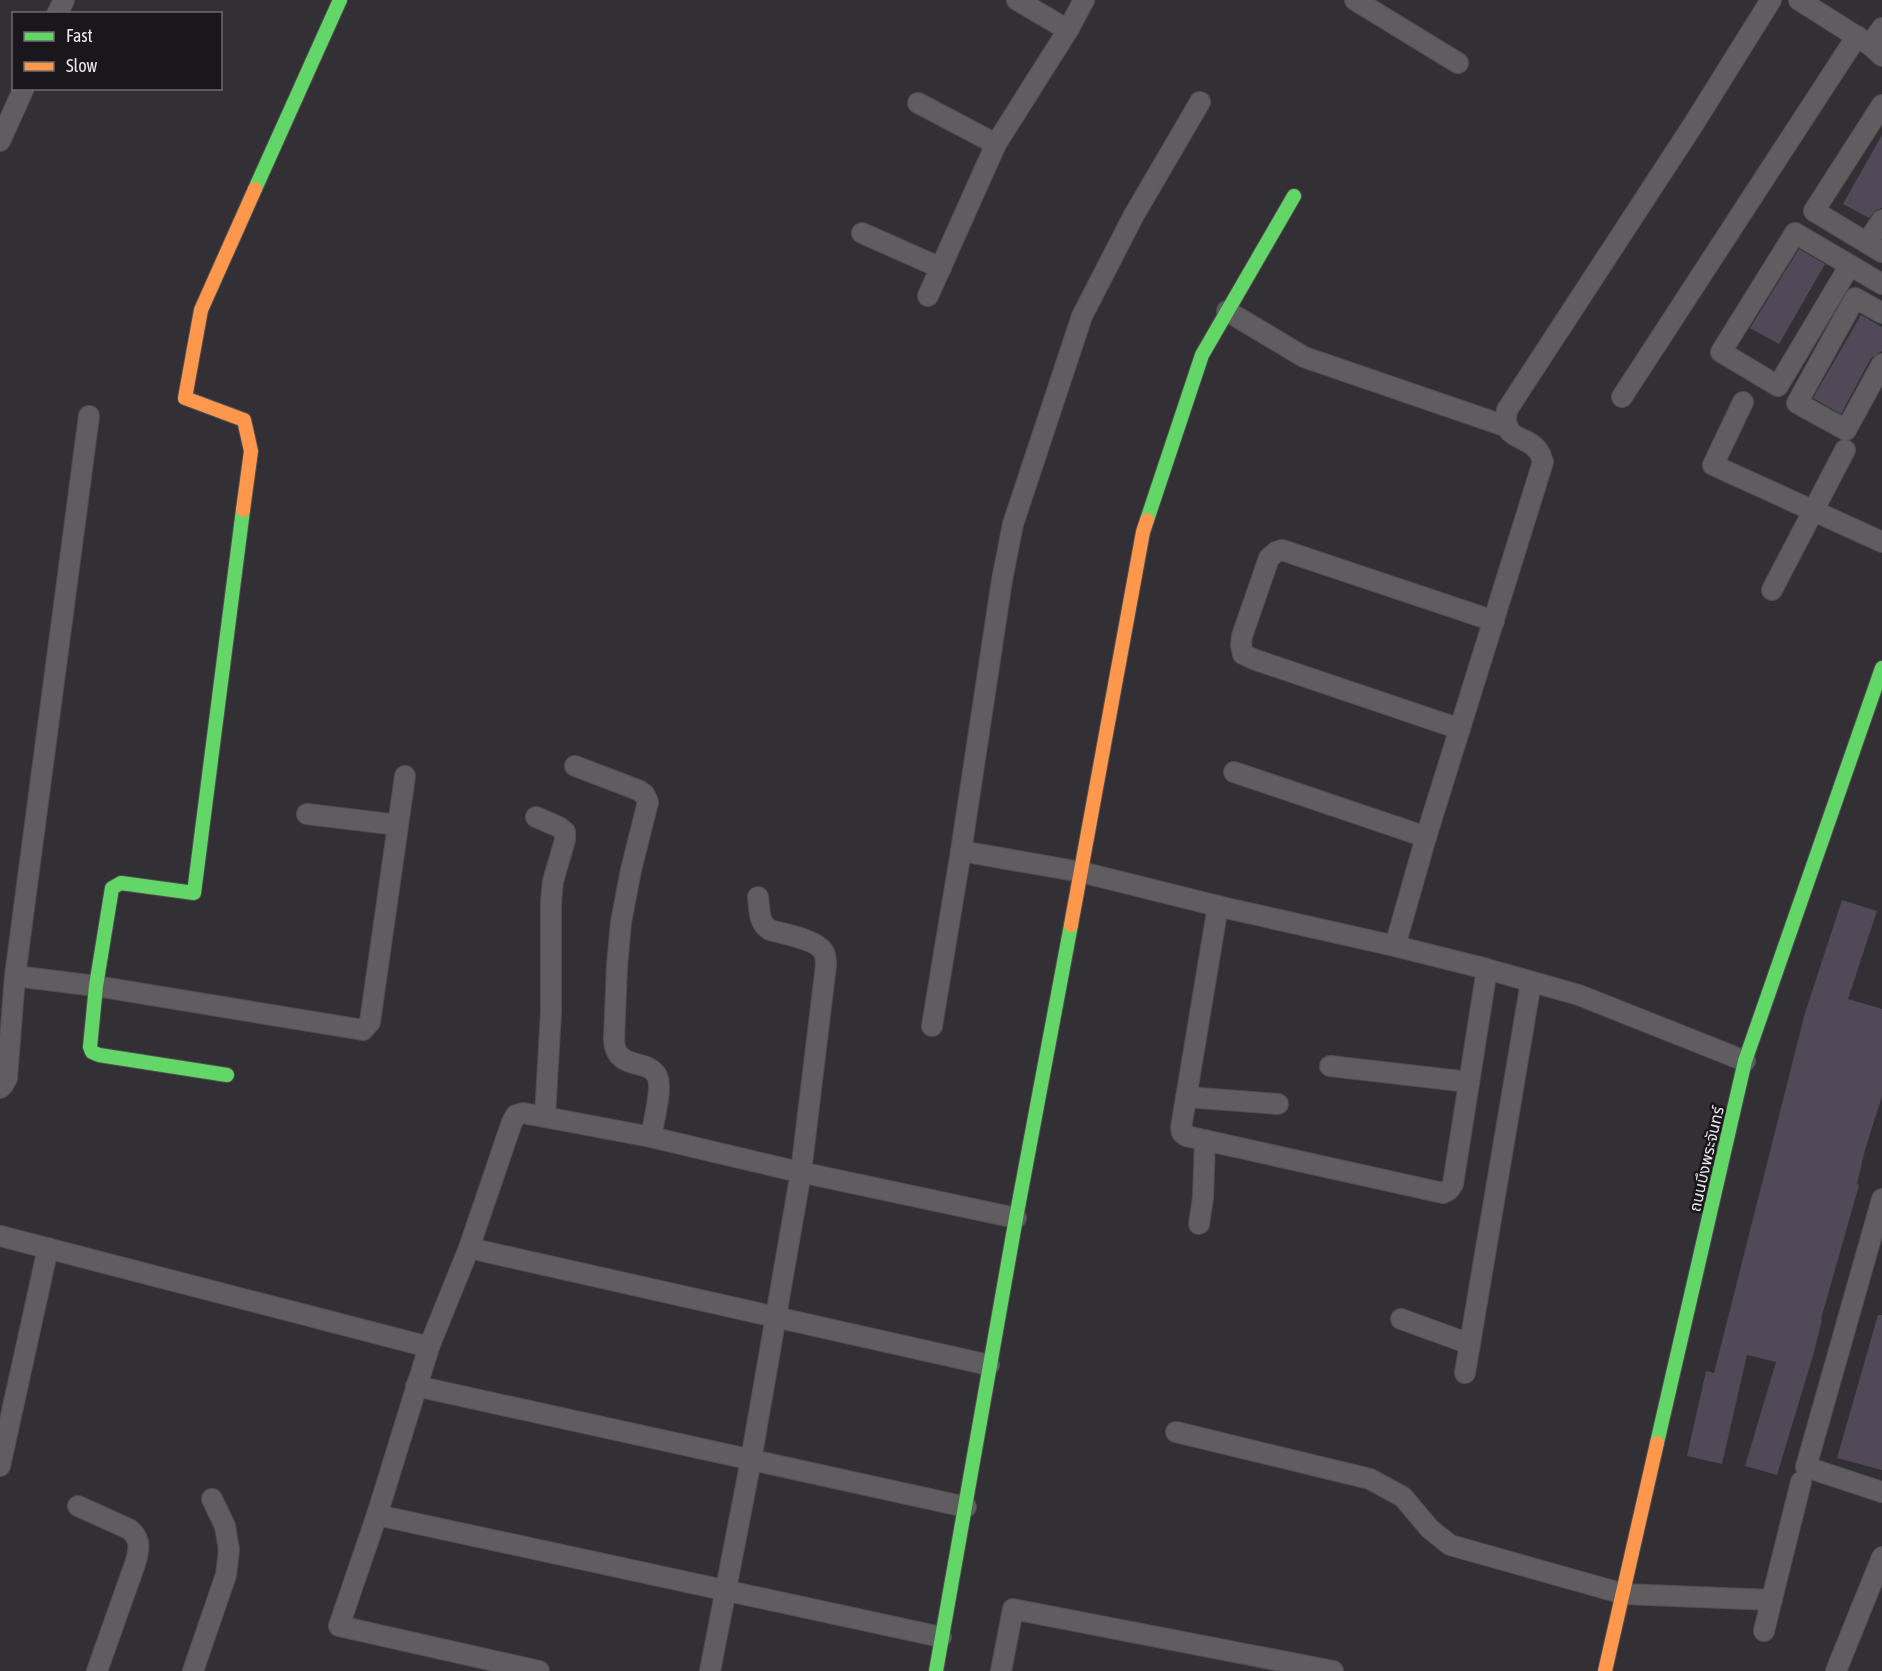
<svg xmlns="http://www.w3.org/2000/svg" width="1882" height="1671" viewBox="0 0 1882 1671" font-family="'Asap Condensed','Noto Sans Thai',sans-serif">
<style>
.building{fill:#524958}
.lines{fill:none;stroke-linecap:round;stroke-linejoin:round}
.street-casing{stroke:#514e52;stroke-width:22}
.fast-casing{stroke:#514e52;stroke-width:16}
.slow-casing{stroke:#514e52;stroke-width:16}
.street{stroke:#605d61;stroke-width:20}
.fast{stroke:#63d668;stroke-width:14}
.slow{stroke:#ff974d;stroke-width:14}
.labels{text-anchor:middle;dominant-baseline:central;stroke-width:5;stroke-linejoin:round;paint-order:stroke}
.street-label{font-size:16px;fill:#ebe8ee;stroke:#19171b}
</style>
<rect width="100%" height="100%" fill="#323034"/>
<g class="building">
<path d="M1882,135V208L1876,210L1869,218L1843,204Z"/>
<path d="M1799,249L1825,264L1779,344L1750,328Z"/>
<path d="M1861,315L1882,327V351L1871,358L1841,414L1813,398Z"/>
<path d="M1842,900L1877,911L1848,999L1882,1009V1096L1865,1150L1857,1184L1859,1185L1821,1319L1822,1320L1814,1352L1777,1475L1745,1466L1776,1362L1747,1355L1722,1464L1687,1456L1706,1371L1714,1373L1805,1013Z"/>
<path d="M1878,1315H1882V1470L1837,1458Z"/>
</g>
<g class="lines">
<defs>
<g id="street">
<path d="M1017,0L1068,30"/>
<path d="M1355,0L1458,63"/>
<path d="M1799,0L1870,45L1882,56"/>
<path d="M57,14L64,0"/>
<path d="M1870,45L1882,28"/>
<path d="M918,103L996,144"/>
<path d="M1882,105L1814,211L1882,252"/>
<path d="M0,141L24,88"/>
<path d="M862,233L941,268"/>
<path d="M1867,243L1882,220"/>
<path d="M1850,265L1778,386L1721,352L1795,233L1882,284"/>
<path d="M928,296L996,144L1068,30L1084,0"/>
<path d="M1227,311L1304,357L1508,427"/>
<path d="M1882,313L1855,298L1797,403L1846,430L1882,364"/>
<path d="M1622,397L1857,36"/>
<path d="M1743,402L1713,465L1882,542"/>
<path d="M1772,590L1845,450"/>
<path d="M1460,729L1253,659L1243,654L1241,645L1242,636L1269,558L1276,552L1282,550L1494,621"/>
<path d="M575,766L638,790L644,794L648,802L631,870L621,922L617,966L614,1040C616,1072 647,1057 657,1076C663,1088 653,1123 651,1137"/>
<path d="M1234,772L1426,837"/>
<path d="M307,814L398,825"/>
<path d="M536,817L559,827L565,832V840L553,881L551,902V1012L545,1116"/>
<path d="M961,851L1081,872L1226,908L1395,946L1487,969L1579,995L1745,1061"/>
<path d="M1218,906L1181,1128L1182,1133L1186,1136L1443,1193L1449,1190L1453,1184L1487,969"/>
<path d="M1395,946L1426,837L1543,462C1542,459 1541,455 1539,452C1528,434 1500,442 1507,410L1693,125L1771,0"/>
<path d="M15,976L96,986L363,1030L370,1022L405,776"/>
<path d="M932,1026L961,851L1002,580L1013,524L1082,316L1134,215L1200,102"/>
<path d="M1330,1066L1469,1082"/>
<path d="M0,1088L3,1085L7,1078L15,976L89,416"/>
<path d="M1186,1097L1278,1104"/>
<path d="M1882,1199L1806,1467L1882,1492"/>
<path d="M1199,1224L1203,1198L1205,1140"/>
<path d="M0,1236L429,1347L377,1515L339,1626L539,1671"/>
<path d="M469,1248L989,1365"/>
<path d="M1401,1319L1470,1344"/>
<path d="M429,1347L469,1248L512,1122L516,1115L523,1113L651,1137L786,1169L1016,1218"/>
<path d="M1465,1373L1531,982"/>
<path d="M416,1386L966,1507"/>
<path d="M1176,1432L1370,1479L1403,1497L1430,1529L1450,1545L1624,1594L1772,1600"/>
<path d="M0,1466L48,1248"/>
<path d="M78,1506L129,1529C142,1539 139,1551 135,1564L97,1671"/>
<path d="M377,1515L941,1637"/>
<path d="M1764,1631L1801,1482"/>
<path d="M193,1671L226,1575L229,1550L225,1526L212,1499"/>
<path d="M710,1671L751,1460L801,1172L826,965C826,962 826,959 825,955C821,940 784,934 770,930C758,923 760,910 758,897"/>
<path d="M1001,1671L1013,1609L1333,1671"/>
<path d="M1836,1671L1882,1557"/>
</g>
<g id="fast">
<path d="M255,189L340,0"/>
<path d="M1147,520L1202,355L1294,196"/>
<path d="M227,1075L99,1055L92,1052L90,1047L96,986L112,888L121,883L194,893L243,510"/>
<path d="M1657,1443L1745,1061L1882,668"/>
<path d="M936,1671L1016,1218L1071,925"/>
</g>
<g id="slow">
<path d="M243,510L251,451L244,420L185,398L201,310L255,189"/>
<path d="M1071,925L1143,532L1147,520"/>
<path d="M1605,1671L1657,1443"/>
</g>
</defs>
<use href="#street" class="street-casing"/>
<use href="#fast" class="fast-casing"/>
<use href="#slow" class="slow-casing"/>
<use href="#street" class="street"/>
<use href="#fast" class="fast"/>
<use href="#slow" class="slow"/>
</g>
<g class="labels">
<g class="street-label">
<text transform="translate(1706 1159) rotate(-77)">ถนนบึงพระจันทร์</text>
</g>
</g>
<rect x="12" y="12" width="210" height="78" fill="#19171b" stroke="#6d6b6f" stroke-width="1.5"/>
<rect x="24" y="32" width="30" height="9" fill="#63d668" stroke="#6d6b6f" stroke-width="1.5"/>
<text x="66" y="42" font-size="18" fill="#ebe8ee">Fast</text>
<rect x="24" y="62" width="30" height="9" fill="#ff974d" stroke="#6d6b6f" stroke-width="1.5"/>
<text x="66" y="72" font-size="18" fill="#ebe8ee">Slow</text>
</svg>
